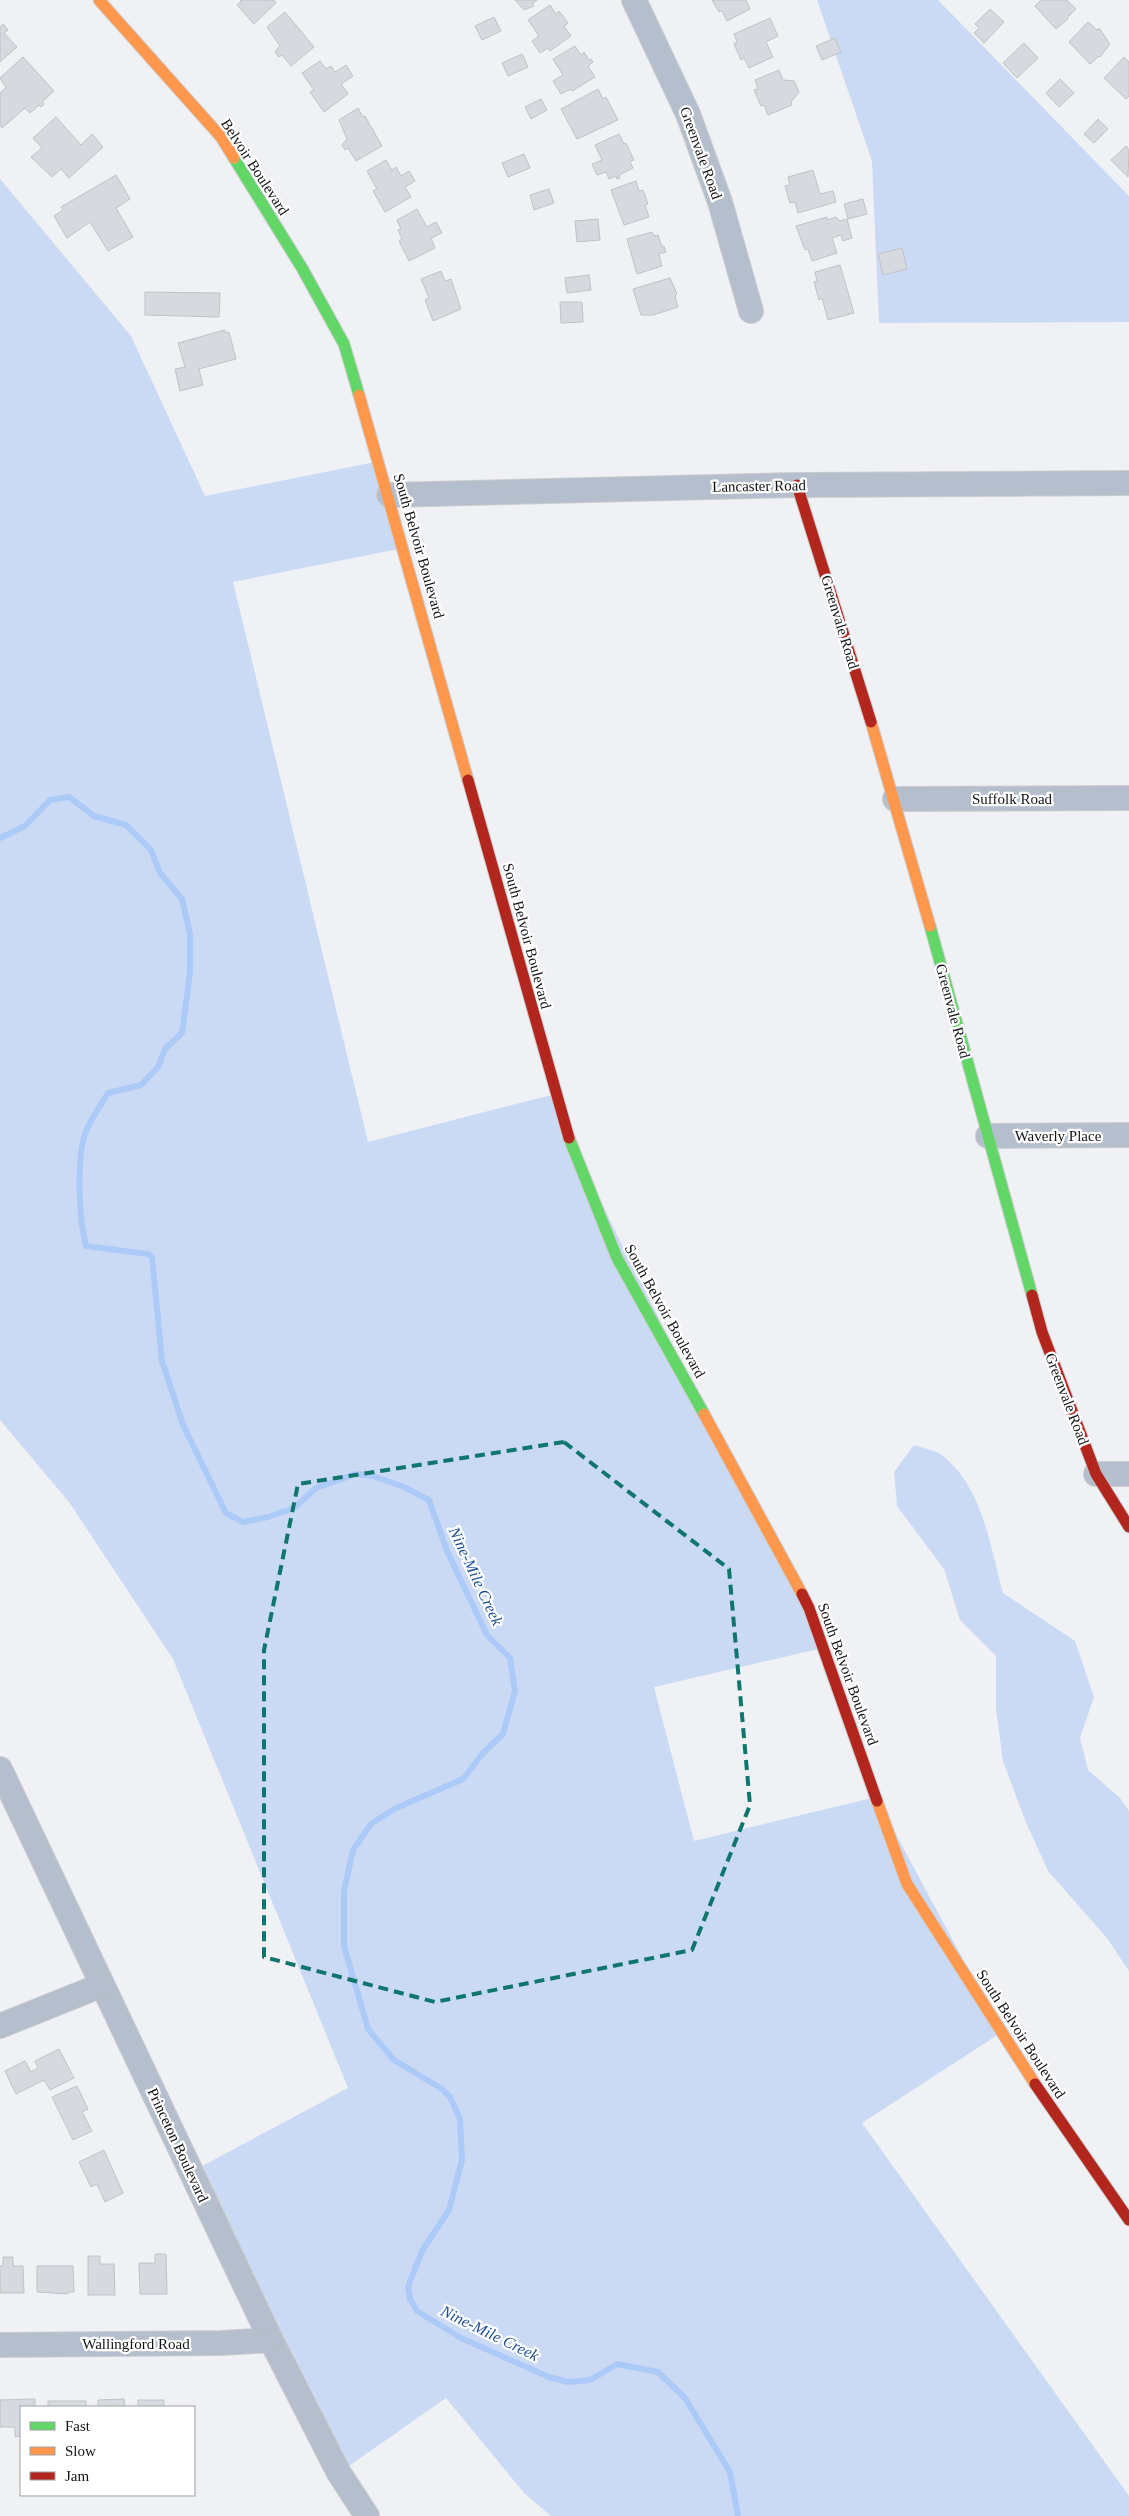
<svg xmlns="http://www.w3.org/2000/svg" width="1129" height="2516" viewBox="0 0 1129 2516" font-family="Georgia,serif">
<style>
.green{fill:#cadaf4}
.lines{fill:none;stroke-linecap:round;stroke-linejoin:round}
.stream{stroke:#accaf8;stroke-width:6}
.building{fill:#d6d9df;stroke:#c0c2c4}
.street-casing{stroke:#cccdcf;stroke-width:26}
.fast-casing{stroke:#cccdcf;stroke-width:13}
.slow-casing{stroke:#cccdcf;stroke-width:13}
.jam-casing{stroke:#cccdcf;stroke-width:13}
.street{stroke:#b4becc;stroke-width:24}
.fast{stroke:#63d668;stroke-width:11}
.slow{stroke:#ff974d;stroke-width:11}
.jam{stroke:#b3261e;stroke-width:11}
.marked{fill:none;stroke:#0f766e;stroke-width:4;stroke-dasharray:10 6;stroke-linejoin:round}
.labels{text-anchor:middle;dominant-baseline:central;stroke-width:4.5;stroke-linejoin:round;paint-order:stroke}
.street-label{font-size:15px;fill:#121315;stroke:#fff}
.water-label{font-size:16px;font-style:italic;fill:#1b4f98;stroke:#fff}
</style>
<rect width="100%" height="100%" fill="#eff1f4"/>
<g class="green">
<path d="M817,0H938L1129,196V322L879,323L872,161Z"/>
<path d="M0,179L131,336L205,496L380,461L404,548L233,582L368,1142L555,1094L566,1132L823,1648L654,1687L694,1841L876,1797L1002,2032L862,2123L1129,2496V2516H551L524,2493L446,2398L339,2473L191,2172L348,2088L173,1659L69,1502L0,1420Z"/>
<path d="M914,1445C922,1448 936,1450 943,1456C983,1488 990,1546 1003,1593L1075,1641L1094,1697L1080,1738L1088,1770L1120,1798L1129,1811V1971L1107,1938L1048,1871L1024,1818L1003,1761L996,1709V1656L960,1620L944,1569L897,1506L894,1472Z"/>
</g>
<g class="lines">
<path class="stream" d="M0,838L25,826L50,800L69,797L94,816L126,825L151,850L160,873L182,899L190,934V973L182,1033L165,1049L158,1067L141,1085L108,1093C99,1108 87,1124 83,1141C77,1171 79,1217 86,1246L148,1254L152,1257L162,1361L183,1425L226,1513L243,1522L268,1517L294,1508L316,1488L356,1474L373,1476L404,1487L429,1500L447,1551L487,1635L510,1658L515,1691L503,1734L483,1753L463,1779L394,1809L371,1824L353,1850L344,1891V1946L368,2029L394,2060L442,2089L450,2097L460,2119L462,2160L449,2210L422,2251L408,2287L410,2299L417,2311L461,2338L549,2377L568,2382L590,2380L617,2364L658,2372L685,2398L730,2472L738,2516"/>
</g>
<g class="building">
<path d="M240,0H274L276,3L254,24L237,5L241,1Z"/>
<path d="M515,0H537L532,4L534,6L524,10Z"/>
<path d="M712,0H746L750,9L727,21L722,11L719,12Z"/>
<path d="M1041,0H1067L1076,9L1067,18L1068,19L1056,29L1035,6Z"/>
<path d="M550,5L556,14L559,11L568,23L564,26L571,36L550,51L548,48L540,53L532,41L539,36L528,20Z"/>
<path d="M990,9L1004,22L984,43L974,33L979,28L975,24Z"/>
<path d="M285,12L314,47L291,66L282,55L279,57L275,52L280,46L267,27Z"/>
<path d="M494,17L501,31L482,40L475,26Z"/>
<path d="M770,18L778,36L766,42L773,57L749,68L744,58L741,60L734,44L737,42L734,34Z"/>
<path d="M1088,22L1097,30L1099,28L1110,44L1100,57L1099,56L1090,64L1069,42Z"/>
<path d="M3,24L8,30L4,33L17,47L0,62V27Z"/>
<path d="M835,38L841,52L822,60L816,46Z"/>
<path d="M1024,43L1038,58L1017,78L1003,63Z"/>
<path d="M575,46L581,55L584,52L589,60L591,59L593,62L588,66L595,77L572,91L571,89L561,94L553,81L563,75L553,59Z"/>
<path d="M522,54L528,67L508,76L502,63Z"/>
<path d="M23,57L54,91L42,102L44,104L41,107L39,105L30,113L25,108L2,128L0,125V93L6,87L0,78Z"/>
<path d="M1124,57L1129,62V96L1126,99L1104,78Z"/>
<path d="M320,61L326,69L331,66L335,72L346,65L353,76L341,84L348,94L324,112L310,92L314,90L302,73Z"/>
<path d="M779,70L783,80L794,81L799,92L791,102L792,105L768,115L764,105L761,106L754,90L758,89L755,80Z"/>
<path d="M1060,79L1074,93L1059,107L1046,93Z"/>
<path d="M598,89L603,99L606,97L618,120L577,139L561,109Z"/>
<path d="M541,99L547,110L531,119L525,107Z"/>
<path d="M358,108L363,117L365,116L382,146L356,161L348,148L345,150L342,145L347,139L339,120Z"/>
<path d="M56,117L81,145L92,134L103,147L69,178L61,169L52,177L31,157L42,148L33,138Z"/>
<path d="M1098,119L1108,129L1094,143L1084,134Z"/>
<path d="M619,134L624,144L626,143L634,160L630,161L633,168L619,175L620,178L617,179L616,176L609,179L606,172L597,175L592,164L602,160L595,145Z"/>
<path d="M1126,146L1129,150L1128,177L1111,160Z"/>
<path d="M524,154L530,168L508,177L502,163Z"/>
<path d="M386,160L392,170L396,167L401,176L409,171L415,181L405,187L411,197L385,212L373,191L377,189L367,171Z"/>
<path d="M813,170L820,194L833,191L836,202L798,213L795,202L790,203L785,186L790,185L788,177Z"/>
<path d="M116,175L130,199L116,208L133,237L108,251L90,222L67,238L54,216L63,210L61,207Z"/>
<path d="M636,181L639,191L643,190L648,204L645,205L649,217L624,225L611,190Z"/>
<path d="M549,189L554,203L534,210L530,195Z"/>
<path d="M863,199L867,214L848,219L844,204Z"/>
<path d="M417,209L427,227L436,222L442,233L431,238L435,248L409,261L399,241L402,239L398,230L401,229L397,220Z"/>
<path d="M827,217V220L836,217L840,221L847,219L852,238L843,241L841,235L832,238L837,253L812,261L808,249L805,250L796,226Z"/>
<path d="M598,219L600,240L577,242L575,221Z"/>
<path d="M652,232L654,236L658,235L662,247L664,246L666,252L659,254L662,266L637,274L627,239Z"/>
<path d="M902,248L907,269L883,275L878,254Z"/>
<path d="M840,265L854,313L828,320L822,298L819,300L814,282L817,281L815,272Z"/>
<path d="M441,271L445,281L451,279L461,309L433,321L425,300L429,298L421,279Z"/>
<path d="M589,275L591,290L567,293L565,278Z"/>
<path d="M670,278L677,294L675,296L678,307L653,315H641L633,289Z"/>
<path d="M145,292L220,293L219,317L145,315Z"/>
<path d="M560,302H582L583,322L561,323Z"/>
<path d="M225,330V333L229,332L236,359L199,369L203,385L180,391L175,369L185,367L178,343Z"/>
<path d="M59,2049L74,2078L50,2090L44,2080L16,2094L5,2071L25,2061L31,2072L38,2068L35,2061Z"/>
<path d="M77,2086L88,2109L82,2112L92,2131L73,2140L52,2097Z"/>
<path d="M104,2150L123,2193L105,2202L97,2184L91,2187L79,2162Z"/>
<path d="M155,2254H166L167,2294H140L139,2263H155Z"/>
<path d="M88,2256H100V2264H114L115,2295H88Z"/>
<path d="M3,2257H13V2266H23L24,2293H0V2266H3Z"/>
<path d="M37,2266H73L74,2292H68V2294L37,2292Z"/>
<path d="M35,2399V2407H21V2436L15,2437V2427H0V2400Z"/>
<path d="M124,2399L125,2407H98V2400Z"/>
<rect x="138" y="2400" width="26" height="7"/>
<rect x="48" y="2401" width="38" height="6"/>
</g>
<g class="lines">
<defs>
<g id="street">
<path d="M634,0L688,114L720,202L751,311"/>
<path d="M389,495L797,485L1129,483"/>
<path d="M895,799L1129,798"/>
<path d="M988,1136L1129,1135"/>
<path d="M1096,1474H1129"/>
<path d="M0,1769L271,2340L339,2473L367,2516"/>
<path d="M0,2026L102,1985"/>
<path d="M0,2345L221,2343L271,2340"/>
</g>
<g id="fast">
<path d="M234,158L302,268L344,344L359,395"/>
<path d="M930,926L1032,1295"/>
<path d="M569,1138L617,1258L704,1414"/>
</g>
<g id="slow">
<path d="M99,0L221,137L234,158"/>
<path d="M359,395L468,780"/>
<path d="M871,722L930,926"/>
<path d="M704,1414L802,1594"/>
<path d="M877,1801L907,1884L1035,2084"/>
</g>
<g id="jam">
<path d="M797,485L871,722"/>
<path d="M468,780L569,1138"/>
<path d="M1032,1295L1042,1332L1096,1474L1129,1527"/>
<path d="M802,1594L809,1608L877,1801"/>
<path d="M1035,2084L1129,2220"/>
</g>
</defs>
<use href="#street" class="street-casing"/>
<use href="#fast" class="fast-casing"/>
<use href="#slow" class="slow-casing"/>
<use href="#jam" class="jam-casing"/>
<use href="#street" class="street"/>
<use href="#fast" class="fast"/>
<use href="#slow" class="slow"/>
<use href="#jam" class="jam"/>
</g>
<path class="marked" d="M564,1442L729,1569L750,1805L692,1950L435,2002L264,1957V1650L298,1484Z"/>
<g class="labels">
<g class="street-label">
<text transform="translate(701 153) rotate(70)">Greenvale Road</text>
<text transform="translate(255 167) rotate(57)">Belvoir Boulevard</text>
<text transform="translate(759 486) rotate(-1)">Lancaster Road</text>
<text transform="translate(419 546) rotate(74)">South Belvoir Boulevard</text>
<text transform="translate(840 622) rotate(73)">Greenvale Road</text>
<text x="1012" y="799">Suffolk Road</text>
<text transform="translate(527 936) rotate(75)">South Belvoir Boulevard</text>
<text transform="translate(953 1011) rotate(75)">Greenvale Road</text>
<text x="1058" y="1136">Waverly Place</text>
<text transform="translate(665 1311) rotate(61)">South Belvoir Boulevard</text>
<text transform="translate(1067 1399) rotate(69)">Greenvale Road</text>
<text transform="translate(848 1674) rotate(70)">South Belvoir Boulevard</text>
<text transform="translate(1021 2034) rotate(57)">South Belvoir Boulevard</text>
<text transform="translate(178 2145) rotate(65)">Princeton Boulevard</text>
<text x="136" y="2344">Wallingford Road</text>
</g>
<g class="water-label">
<text transform="translate(476 1576) rotate(65)">Nine-Mile Creek</text>
<text transform="translate(490 2333) rotate(26)">Nine-Mile Creek</text>
</g>
</g>
<rect x="20" y="2406" width="175" height="90" fill="#ffffff" stroke="#a0a1a1"/>
<rect x="30" y="2422" width="25" height="8" fill="#63d668" stroke="#a0a1a1"/>
<text x="65" y="2431" font-size="15" fill="#121315">Fast</text>
<rect x="30" y="2447" width="25" height="8" fill="#ff974d" stroke="#a0a1a1"/>
<text x="65" y="2456" font-size="15" fill="#121315">Slow</text>
<rect x="30" y="2472" width="25" height="8" fill="#b3261e" stroke="#a0a1a1"/>
<text x="65" y="2481" font-size="15" fill="#121315">Jam</text>
</svg>
